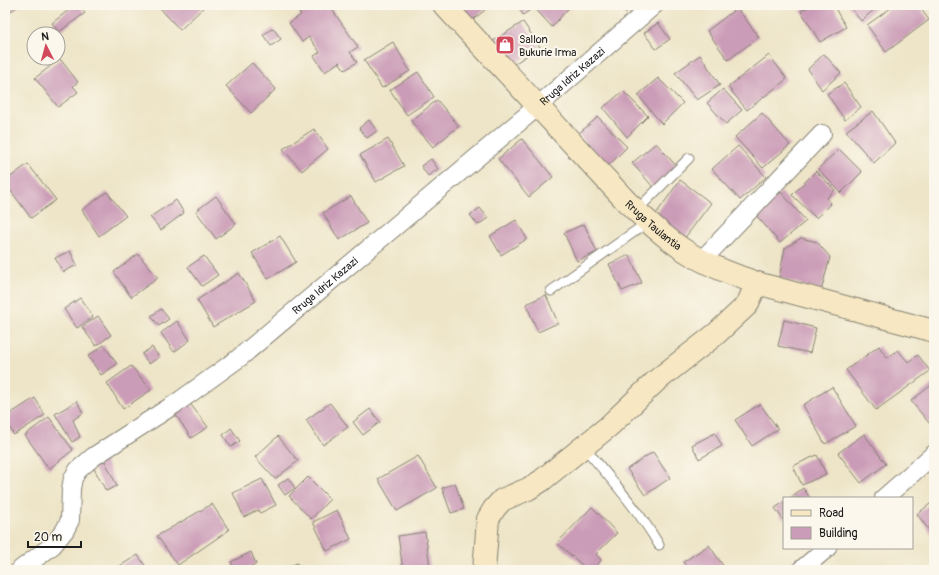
<svg xmlns="http://www.w3.org/2000/svg" width="939" height="575" viewBox="0 0 939 575" font-family="Pangolin,sans-serif">
<style>
.building{fill:#cb9cb7}
.lines{fill:none;stroke-linecap:round;stroke-linejoin:round}
.lane-casing{stroke:#858072;stroke-width:11}
.street-casing{stroke:#858072;stroke-width:20}
.secondary-casing{stroke:#858072;stroke-width:24}
.lane{stroke:#fff;stroke-width:9}
.street{stroke:#fff;stroke-width:18}
.secondary{stroke:#f7e8c3;stroke-width:22}
.labels{text-anchor:middle;dominant-baseline:central;stroke-width:4;stroke-linejoin:round;paint-order:stroke}
.poi-label{font-size:11px;fill:#1c1c1c;stroke:#fbf7ec;text-anchor:start}
.street-label{font-size:11px;fill:#1c1c1c;stroke:#fbf7ec}
</style>
<rect width="100%" height="100%" fill="#fbf7ec"/>
<filter id="ink" filterUnits="userSpaceOnUse"><feTurbulence type="fractalNoise" baseFrequency=".025" numOctaves="2"/><feDisplacementMap in="SourceGraphic" scale="8" xChannelSelector="R" yChannelSelector="G"/><feConvolveMatrix kernelMatrix="1 2 1 2 8 2 1 2 1" color-interpolation-filters="sRGB"/></filter>
<filter id="wash" filterUnits="userSpaceOnUse"><feTurbulence type="fractalNoise" baseFrequency=".012" numOctaves="4" result="noise"/><feDisplacementMap in="SourceGraphic" scale="16" xChannelSelector="R" yChannelSelector="G"/><feGaussianBlur stdDeviation="0.9" result="paint"/><feColorMatrix in="noise" values="0 0 0 0 0 0 0 0 0 0 0 0 0 0 0 0 0 1.4 0 .05"/><feComposite in="paint" operator="in"/></filter>
<g filter="url(#wash)">
<rect width="100%" height="100%" fill="#eee5c8"/>
<g id="blocks">
<g class="building">
<path d="M5,5H20L5,15Z"/>
<path d="M75,5H79L85,13L59,32L52,23Z"/>
<path d="M161,5H206L180,30L159,7Z"/>
<path d="M301,5H329L358,47L350,52L357,62L345,70L339,62L325,72L314,56L320,52L309,37L302,42L289,23L301,15L296,9Z"/>
<path d="M470,5H481L485,10L470,22L462,12Z"/>
<path d="M517,5H527L530,10L523,15Z"/>
<path d="M532,5H571L552,27Z"/>
<path d="M620,5H636L625,13Z"/>
<path d="M811,5H833L846,27L820,42L801,11Z"/>
<path d="M848,5H875L877,7L861,21Z"/>
<path d="M895,5H918L929,20L886,52L867,25Z"/>
<path d="M737,8L759,37L728,60L707,31Z"/>
<path d="M523,22L540,47L511,66L493,41Z"/>
<path d="M658,23L670,39L656,49L644,33Z"/>
<path d="M273,28L281,39L271,46L263,35Z"/>
<path d="M393,42L410,71L382,88L364,60Z"/>
<path d="M824,54L841,73L822,90L808,69Z"/>
<path d="M700,55L720,85L697,100L675,73Z"/>
<path d="M769,55L787,79L747,110L728,87Z"/>
<path d="M60,59L78,82L73,86L78,92L58,107L35,78Z"/>
<path d="M252,63L276,89L251,113L226,86Z"/>
<path d="M418,72L434,97L407,115L390,90Z"/>
<path d="M658,78L683,103L662,124L638,95Z"/>
<path d="M844,83L861,107L845,120L827,94Z"/>
<path d="M723,89L742,110L726,124L707,103Z"/>
<path d="M623,91L648,116L627,137L603,108Z"/>
<path d="M437,100L459,126L433,147L411,121Z"/>
<path d="M873,111L895,143L874,163L846,131Z"/>
<path d="M762,113L790,145L763,168L735,137Z"/>
<path d="M598,117L627,147L607,167L578,134Z"/>
<path d="M369,120L377,131L367,138L359,128Z"/>
<path d="M314,129L328,149L302,171L283,149Z"/>
<path d="M388,139L404,166L376,182L360,155Z"/>
<path d="M522,139L553,177L529,197L498,159Z"/>
<path d="M656,143L678,168L654,188L632,163Z"/>
<path d="M738,146L766,177L740,200L712,169Z"/>
<path d="M839,149L862,172L841,193L818,169Z"/>
<path d="M431,159L438,169L428,176L421,166Z"/>
<path d="M28,164L56,200L31,218L5,183V181Z"/>
<path d="M816,171L835,190L827,198L831,203L816,218L792,195Z"/>
<path d="M680,180L711,203L684,239L654,217Z"/>
<path d="M107,192L126,216L99,236L82,210Z"/>
<path d="M781,192L806,221L780,243L755,214Z"/>
<path d="M216,196L236,224L216,239L196,211Z"/>
<path d="M351,196L367,223L339,240L323,213Z"/>
<path d="M176,200L184,213L161,230L150,217Z"/>
<path d="M480,208L488,218L478,225L470,215Z"/>
<path d="M516,220L527,239L501,255L490,236Z"/>
<path d="M584,224L597,252L577,261L564,233Z"/>
<path d="M280,236L296,262L268,279L252,253Z"/>
<path d="M801,238L817,242L830,257L821,291L779,278L785,248Z"/>
<path d="M70,251L77,265L63,272L55,258Z"/>
<path d="M138,254L158,278L131,297L114,272Z"/>
<path d="M629,255L642,283L622,291L609,264Z"/>
<path d="M204,256L218,275L202,286L188,267Z"/>
<path d="M239,273L256,301L213,327L197,300Z"/>
<path d="M546,295L558,323L538,332L526,304Z"/>
<path d="M80,298L93,317L77,328L64,309Z"/>
<path d="M161,309L169,319L159,326L151,316Z"/>
<path d="M98,316L111,335L96,346L82,327Z"/>
<path d="M784,320L816,328L810,353L778,346Z"/>
<path d="M177,321L190,340L174,352L161,333Z"/>
<path d="M104,345L117,364L101,375L88,356Z"/>
<path d="M879,346L887,358L898,350L908,362L918,355L930,371L876,410L846,370Z"/>
<path d="M152,347L159,357L149,364L142,354Z"/>
<path d="M131,366L151,390L123,409L107,383Z"/>
<path d="M934,383V429L911,401Z"/>
<path d="M832,387L856,426L825,444L803,405Z"/>
<path d="M35,398L45,415L14,435L5,420V417Z"/>
<path d="M77,401L83,413L73,420L80,437L72,442L55,414Z"/>
<path d="M188,401L208,427L191,438L174,412Z"/>
<path d="M330,403L348,427L323,445L306,420Z"/>
<path d="M760,404L778,429L752,446L735,420Z"/>
<path d="M370,409L380,422L363,435L353,422Z"/>
<path d="M49,417L73,450L49,469L25,435Z"/>
<path d="M231,428L240,441L231,447L223,435Z"/>
<path d="M715,433L722,446L699,459L692,445Z"/>
<path d="M864,434L886,464L861,483L838,453Z"/>
<path d="M278,436L298,461L275,479L255,457Z"/>
<path d="M653,452L670,478L645,495L627,469Z"/>
<path d="M817,455L826,474L802,485L793,466Z"/>
<path d="M418,456L437,488L397,511L378,479Z"/>
<path d="M103,457L117,486L106,491L91,463Z"/>
<path d="M308,477L330,499L311,519L289,496Z"/>
<path d="M288,478L295,488L285,495L278,485Z"/>
<path d="M262,479L276,505L260,513L258,510L244,517L233,493Z"/>
<path d="M455,483L464,509L451,513L442,488Z"/>
<path d="M803,488L810,498H790Z"/>
<path d="M934,501V537L917,514Z"/>
<path d="M784,502V521L775,508Z"/>
<path d="M212,504L229,530L178,565L157,536Z"/>
<path d="M592,507L617,533L596,554L601,560L594,570H588L557,543Z"/>
<path d="M337,510L351,539L327,551L313,522Z"/>
<path d="M425,532L430,567L403,570L398,536Z"/>
<path d="M709,545L726,570H689L683,562Z"/>
<path d="M251,552L256,564L244,570H235L231,562Z"/>
<path d="M138,555L148,570H113Z"/>
<path d="M297,563L302,570H282Z"/>
</g>
</g>
</g>
<g filter="url(#ink)">
<use href="#blocks" fill-opacity="0" stroke="#858072" stroke-width="1"/>
<g class="lines">
<defs>
<g id="lane">
<path d="M636,211L689,158"/>
<path d="M551,291L648,222"/>
<path d="M584,447C610,478 638,509 659,545"/>
</g>
<g id="street">
<path d="M702,260L822,134"/>
<path d="M884,498L934,454"/>
<path id="s1" d="M20,570L53,545L65,530L70,520L71,489L73,478L78,470L93,457L178,402L239,358L538,106L654,5"/>
<path d="M801,570L827,548"/>
</g>
<g id="secondary">
<path id="s2" d="M444,5L627,202C646,220 665,238 687,252C709,266 733,275 757,283L934,331"/>
<path d="M484,570L488,519L494,509L502,500L528,489L541,481L609,426L656,381L716,334L733,318L747,305L757,283"/>
</g>
</defs>
<use href="#lane" class="lane-casing"/>
<use href="#street" class="street-casing"/>
<use href="#secondary" class="secondary-casing"/>
<use href="#lane" class="lane"/>
<use href="#street" class="street"/>
<use href="#secondary" class="secondary"/>
</g>
</g>
<defs>
<symbol id="shop-square" viewBox="-11 -11 22 22"><rect x="-9" y="-9" width="18" height="18" rx="4" fill="#d1495b" stroke="#fbf7ec"/><path d="M-5-2.5h2.3a2.7 3.5 0 0 1 5.4 0H5L5.5 6h-11ZM-1.5-2.5h3a1.5 2.3 0 0 0-3 0Z" fill="#fff"/></symbol>
</defs>
<g fill-rule="evenodd">
<use href="#shop-square" x="494" y="34" width="22" height="22"/>
</g>
<g class="labels">
<g class="poi-label">
<text x="519" y="39">Sallon<tspan x="519" dy="13">Bukurie Irma</tspan></text>
</g>
<g class="street-label">
<text stroke="none"><textPath href="#s1" startOffset="756">Rruga Idriz Kazazi</textPath></text>
<text stroke="none"><textPath href="#s2" startOffset="304">Rruga Taulantia</textPath></text>
<text stroke="none"><textPath href="#s1" startOffset="432">Rruga Idriz Kazazi</textPath></text>
</g>
</g>
<rect width="939" height="575" fill="none" stroke="#fbf7ec" stroke-width="20"/>
<rect x="783" y="497" width="130" height="52" fill="#fbf7ec" stroke="#a29f99"/>
<rect x="791" y="510" width="20" height="6" fill="#f7e8c3" stroke="#a29f99"/>
<text x="819" y="517" font-size="12" fill="#1c1c1c">Road</text>
<rect x="791" y="527" width="20" height="12" fill="#cb9cb7" stroke="#a29f99"/>
<text x="819" y="537" font-size="12" fill="#1c1c1c">Building</text>
<g transform="translate(46 46) rotate(354)"><circle r="19" fill="#fbf7ec" stroke="#a29f99"/>
<path d="M0-3L7 15L0 10L-7 15Z" fill="#d1495b"/>
<text y="-6" font-size="11" font-weight="bold" text-anchor="middle" fill="#1c1c1c">N</text>
</g>
<path d="M28 541v6h53v-6" fill="none" stroke="#1c1c1c" stroke-width="2"/>
<text x="34" y="541" font-size="12" fill="#1c1c1c" stroke="#fbf7ec" stroke-width="3" paint-order="stroke">20 m</text>
</svg>
